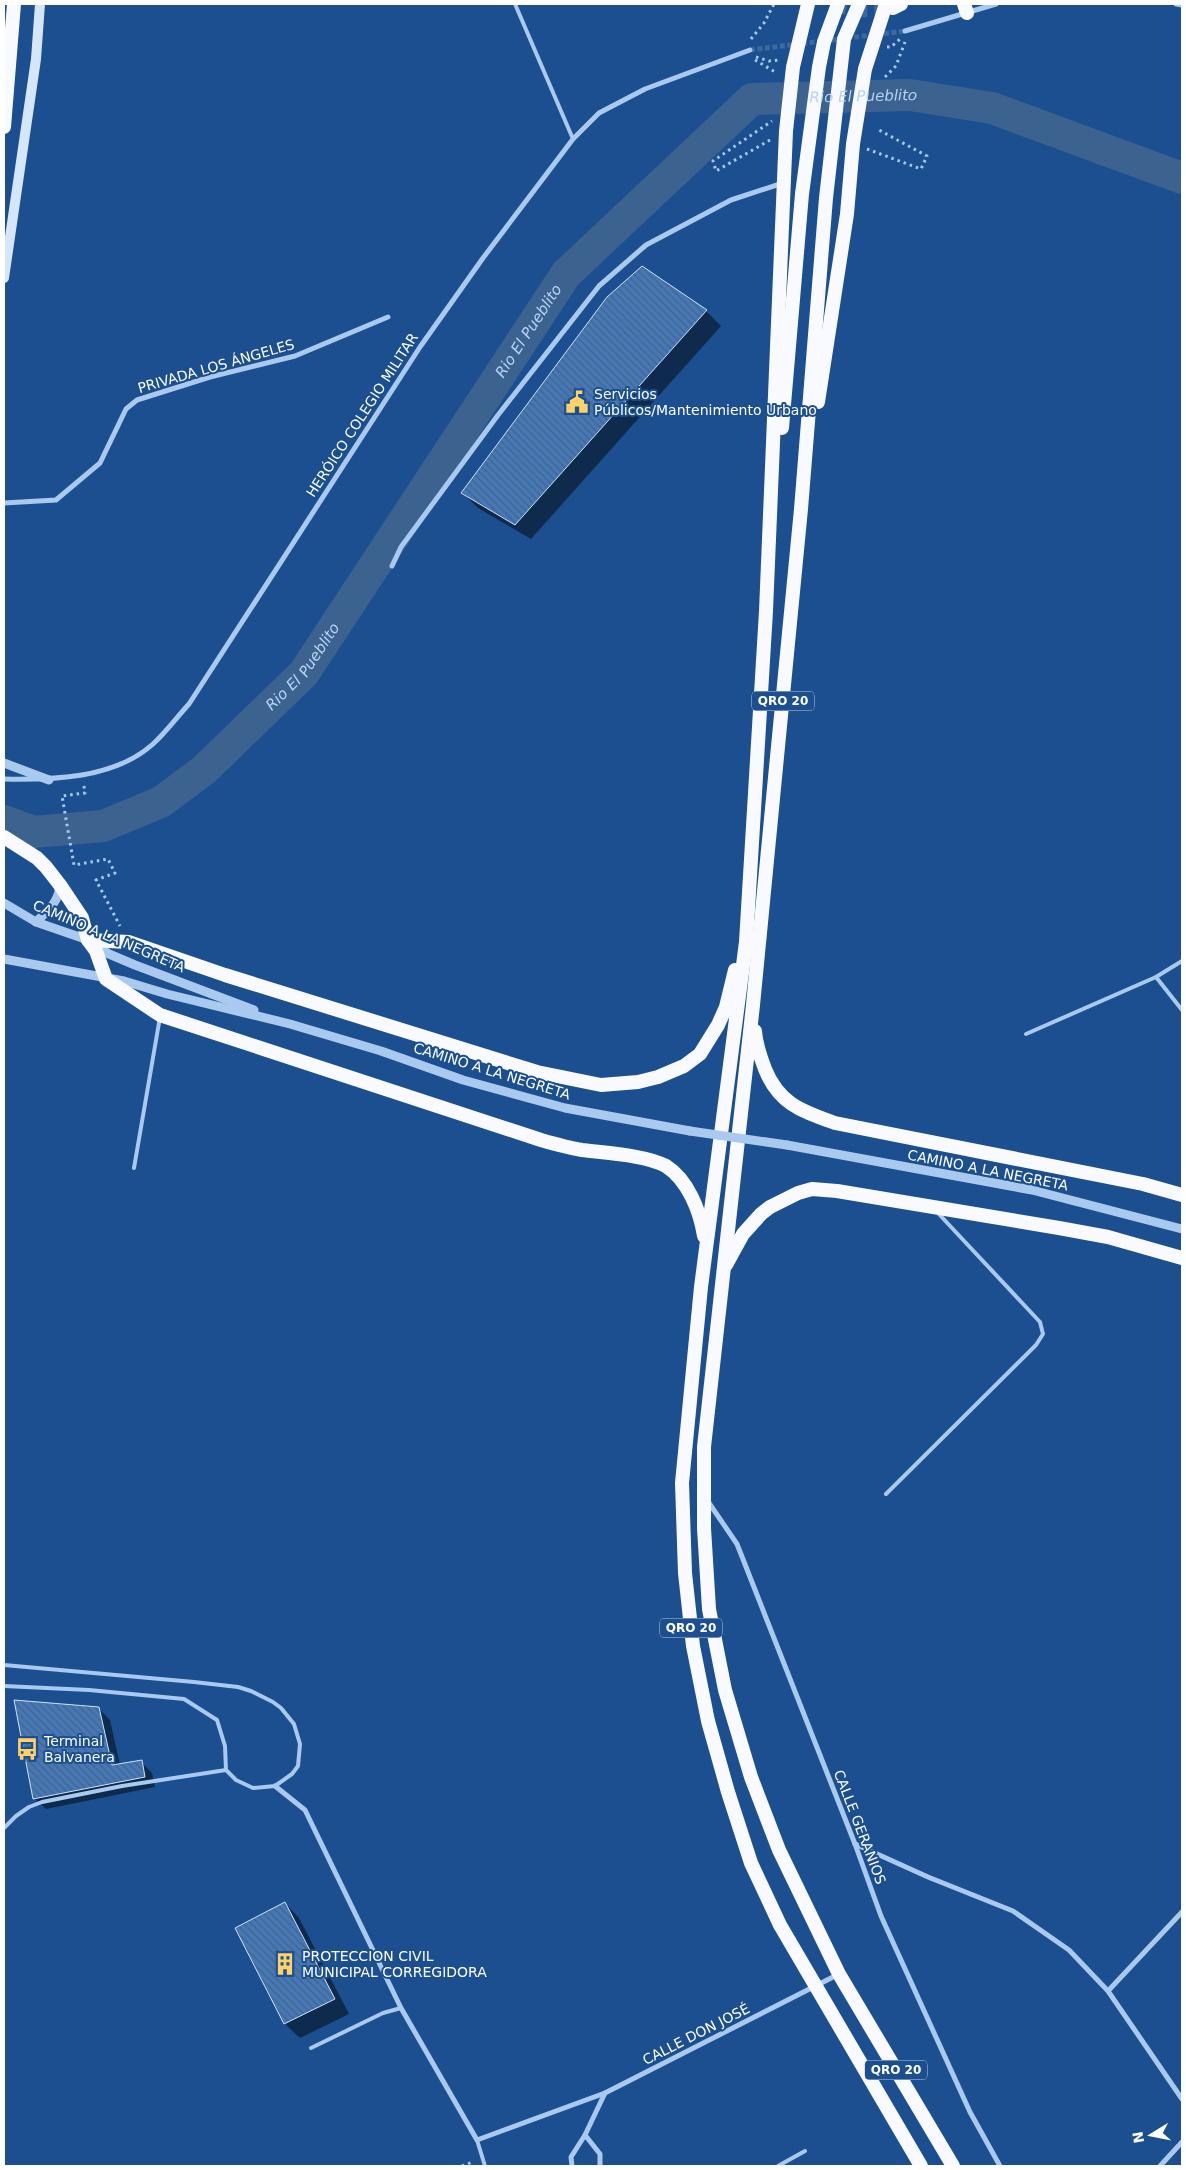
<svg xmlns="http://www.w3.org/2000/svg" width="1186" height="2170" viewBox="0 0 1186 2170" font-family="'DejaVu Sans',sans-serif">
<style>
.shadow{fill:#0007}
.lines{fill:none;stroke-linecap:round;stroke-linejoin:round}
.river{stroke:#3c6290;stroke-width:32}
.building{fill:url(#building-back-hatch);stroke:#cfe3fa}
.minor-tunnel{stroke:#3d69a0;stroke-width:5;stroke-dasharray:5 2.5;stroke-linecap:butt}
.trunk-tunnel{stroke:#3d69a0;stroke-width:14;stroke-dasharray:14 7;stroke-linecap:butt}
.path{stroke:#a9c9ee;stroke-width:3;stroke-dasharray:2.5 4;stroke-linecap:butt}
.service{stroke:#a9c9ee;stroke-width:4}
.minor{stroke:#a9c9ee;stroke-width:5}
.tertiary{stroke:#a9c9ee;stroke-width:9}
.secondary{stroke:#d6e6fa;stroke-width:10}
.trunk{stroke:#f8faff;stroke-width:14}
.tertiary-bridge{stroke:#a9c9ee;stroke-width:9}
.labels{text-anchor:middle;dominant-baseline:central;stroke-width:4;stroke-linejoin:round;paint-order:stroke}
.shield{fill:#1b4f8f;stroke:#bbcadd;stroke-width:1}
.shield-label{font-size:12px;font-weight:bold;fill:#fff}
.street-label{font-size:14px;fill:#fff;stroke:#1b4f8f}
.poi-label{font-size:14px;fill:#fff;stroke:#1b4f8f;text-anchor:start}
.water-label{font-size:15px;font-style:italic;fill:#b5d3f5;stroke:#1b4f8f}
</style>
<defs>
<pattern id="building-back-hatch" width="6" height="6" patternUnits="userSpaceOnUse" patternTransform="scale(1.25)"><rect width="6" height="6" fill="#4478b7"/><path d="M-1 5l2 2M0 0l6 6M5-1l2 2" fill="none" stroke="#486282"/></pattern>
</defs>
<rect width="100%" height="100%" fill="#1b4f8f"/>
<g class="shadow">
<path d="M642,268L706,311L721,326L531,539L478,508L463,493Z"/>
<path d="M99,1709L110,1720L120,1765L141,1762L152,1773L155,1787L46,1809L34,1798Z"/>
<path d="M285,1903L299,1918L349,2014L300,2038L285,2024L236,1929Z"/>
</g>
<g class="lines">
<path class="river" id="s1" d="M4,821L34,832L103,826L161,802L204,770L304,673L566,274L752,99L910,95L992,108L1182,178"/>
</g>
<g class="building">
<path d="M642,266L707,310L515,525L461,493L607,297Z"/>
<path d="M14,1700L99,1707L112,1765L142,1760L145,1777L33,1799Z"/>
<path d="M285,1902L335,1999L284,2024L235,1928Z"/>
</g>
<g class="lines">
<path class="minor-tunnel" d="M750,50L905,31"/>
<path class="trunk-tunnel" d="M833,4C853,11 873,12 893,8"/>
<g class="path">
<path d="M751,39L764,23L774,4"/>
<path d="M887,47H891L900,39"/>
<path d="M756,57L769,61L779,60"/>
<path d="M755,60L777,73"/>
<path d="M885,77L896,66L905,42"/>
<path d="M770,140L716,171L713,161L772,121"/>
<path d="M867,149L921,169L927,156L879,130"/>
<path d="M84,786L85,793L62,796L74,865L108,859L115,873L96,880L120,926"/>
<path d="M462,2166L473,2162"/>
</g>
<g class="service">
<path d="M515,4L573,139"/>
<path d="M1156,977L1182,1010"/>
<path d="M1026,1034L1156,977L1182,961"/>
<path d="M134,1168L160,1017"/>
<path d="M886,1494L1036,1345L1043,1334L1040,1322L937,1212"/>
<path d="M4,1665L194,1682L238,1687L251,1691L273,1702L281,1708L294,1724L300,1744L298,1766L292,1774L275,1786L253,1788L236,1780L226,1770L225,1746L217,1720L184,1699L89,1690L4,1686"/>
<path d="M4,1828L16,1816L29,1807L42,1802L122,1786L226,1770"/>
<path d="M311,2048L383,2013L401,2008"/>
<path d="M477,2140L485,2166"/>
<path d="M778,2166L805,2151"/>
</g>
<g class="minor">
<path d="M1176,4L1182,5"/>
<path d="M905,31L996,4"/>
<path d="M4,503L56,500L100,463L126,409L137,400L210,377L295,356L388,317"/>
<path d="M392,566L401,547L498,415L599,286L646,245L731,200L783,183"/>
<path d="M4,779C52,780 114,779 153,744C166,732 177,717 189,704L420,347L483,258L573,139L599,113L645,89L750,50"/>
<path d="M707,1500L737,1544L855,1844L881,1916L970,2112L1000,2166"/>
<path d="M275,1786L305,1810L401,2008L477,2140L605,2093L839,1974"/>
<path d="M855,1844L928,1877L1013,1911L1069,1950L1108,1991L1182,2099"/>
<path d="M1108,1991L1182,1912"/>
<path d="M585,2135L600,2154V2166"/>
<path d="M572,2166L571,2157L585,2135L605,2093"/>
<path d="M1160,2166L1182,2142"/>
</g>
<g class="tertiary">
<path d="M4,763L49,780"/>
<path d="M4,903L36,922L88,940L109,954L135,965L254,1010"/>
<path d="M36,922C48,910 59,902 60,885"/>
<path d="M4,959L124,981L167,994L290,1024L381,1051L463,1080L565,1108L690,1131"/>
<path d="M787,1145L1032,1190L1182,1229"/>
</g>
<path class="secondary" d="M4,278L36,59L40,4"/>
<g class="trunk">
<path d="M808,4L793,67L786,131L766,611L746,942L701,1287L682,1483L685,1573L693,1646L708,1721L728,1792L751,1863L780,1925L921,2166"/>
<path d="M859,4L844,39L826,198L801,509L753,1005L704,1447V1528L709,1609L725,1690L751,1777L779,1850L839,1974L953,2166"/>
<path d="M964,4L967,13"/>
<path d="M893,8L901,4"/>
<path d="M4,127L14,4"/>
<path d="M818,402L847,214L853,144L865,69L886,4"/>
<path d="M782,428L802,194L819,67L824,42L838,4"/>
<path d="M4,837L37,858L46,867L60,885L82,918L88,940L96,951L106,979L160,1015L541,1140C555,1144 569,1148 582,1150C605,1153 646,1155 666,1166C688,1180 700,1211 704,1236"/>
<path d="M88,940L129,942L225,975L537,1072L601,1085L638,1082L658,1077L684,1066L700,1054L718,1025L726,1007L735,970"/>
<path d="M755,1031C756,1045 760,1056 765,1069C779,1104 802,1111 835,1123L1143,1184L1182,1195"/>
<path d="M726,1265L743,1234L761,1214L770,1207L798,1193L812,1189L837,1191L1059,1228L1108,1237L1182,1258"/>
</g>
<path class="tertiary-bridge" d="M690,1131L787,1145"/>
</g>
<defs>
<symbol id="civic-bare" viewBox="-9 -9 18 18"><path d="M-.6-6.5H3V-4.5H.6V-3L4-1V1h2V6H-6V1h2V-1L-.6-3ZM-1.2 2.5V6h2.4V2.5Z" fill="#ffd166" stroke="#1b4f8f" stroke-width="2.5" paint-order="stroke"/></symbol>
<symbol id="bus-bare" viewBox="-9 -9 18 18"><path d="M-5-6H5V4H4V6H2V4H-2V6H-4V4H-5ZM-3.5-4V0h7V-4ZM-3.5 1.2v1.5H-2V1.2ZM2 1.2v1.5H3.5V1.2Z" fill="#ffd166" stroke="#1b4f8f" stroke-width="2.5" paint-order="stroke"/></symbol>
<symbol id="building-bare" viewBox="-9 -9 18 18"><path d="M-4-6H4V6H1V3H-1V6H-4ZM-2.5-4.3h1.7v1.8h-1.7ZM.8-4.3h1.7v1.8H.8ZM-2.5-1h1.7V.8h-1.7ZM.8-1h1.7V.8H.8Z" fill="#ffd166" stroke="#1b4f8f" stroke-width="2.5" paint-order="stroke"/></symbol>
</defs>
<g fill-rule="evenodd">
<use href="#civic-bare" x="561" y="386" width="32" height="32"/>
<use href="#bus-bare" x="11" y="1733" width="32" height="32"/>
<use href="#building-bare" x="269" y="1948" width="32" height="32"/>
</g>
<g class="labels">
<g class="shield">
<rect x="752" y="691.5" width="62" height="19" rx="4"/>
<rect x="660" y="1618.5" width="62" height="19" rx="4"/>
<rect x="865" y="2060.5" width="62" height="19" rx="4"/>
</g>
<g class="shield-label">
<text x="783" y="701">QRO 20</text>
<text x="691" y="1628">QRO 20</text>
<text x="896" y="2070">QRO 20</text>
</g>
<g class="street-label">
<text transform="translate(216 366) rotate(-16)">PRIVADA LOS ÁNGELES</text>
<text transform="translate(362 415) rotate(-57)">HERÓICO COLEGIO MILITAR</text>
<text transform="translate(109 936) rotate(23)">CAMINO A LA NEGRETA</text>
<text transform="translate(492 1071) rotate(17)">CAMINO A LA NEGRETA</text>
<text transform="translate(988 1170) rotate(11)">CAMINO A LA NEGRETA</text>
<text transform="translate(860 1827) rotate(69)">CALLE GERANIOS</text>
<text transform="translate(696 2034) rotate(-27)">CALLE DON JOSÉ</text>
</g>
<g class="poi-label">
<text x="594" y="394">Servicios<tspan x="594" dy="16">Públicos/Mantenimiento Urbano</tspan></text>
<text x="44" y="1741">Terminal<tspan x="44" dy="16">Balvanera</tspan></text>
<text x="302" y="1956">PROTECCION CIVIL<tspan x="302" dy="16">MUNICIPAL CORREGIDORA</tspan></text>
</g>
<g class="water-label">
<text stroke="none"><textPath href="#s1" startOffset="1201">Rio El Pueblito</textPath></text>
<text stroke="none"><textPath href="#s1" startOffset="766">Rio El Pueblito</textPath></text>
<text stroke="none"><textPath href="#s1" startOffset="361">Rio El Pueblito</textPath></text>
</g>
</g>
<rect width="1186" height="2170" fill="none" stroke="#ffffff" stroke-width="10"/>
<g transform="translate(1151 2135) rotate(260)" stroke="#1b4f8f" stroke-width="4" paint-order="stroke">
<path d="M0-4L9 19L0 12L-9 19Z" fill="#ffffff"/>
<text y="-8" font-size="14" font-weight="bold" text-anchor="middle" fill="#ffffff">N</text>
</g>
</svg>
